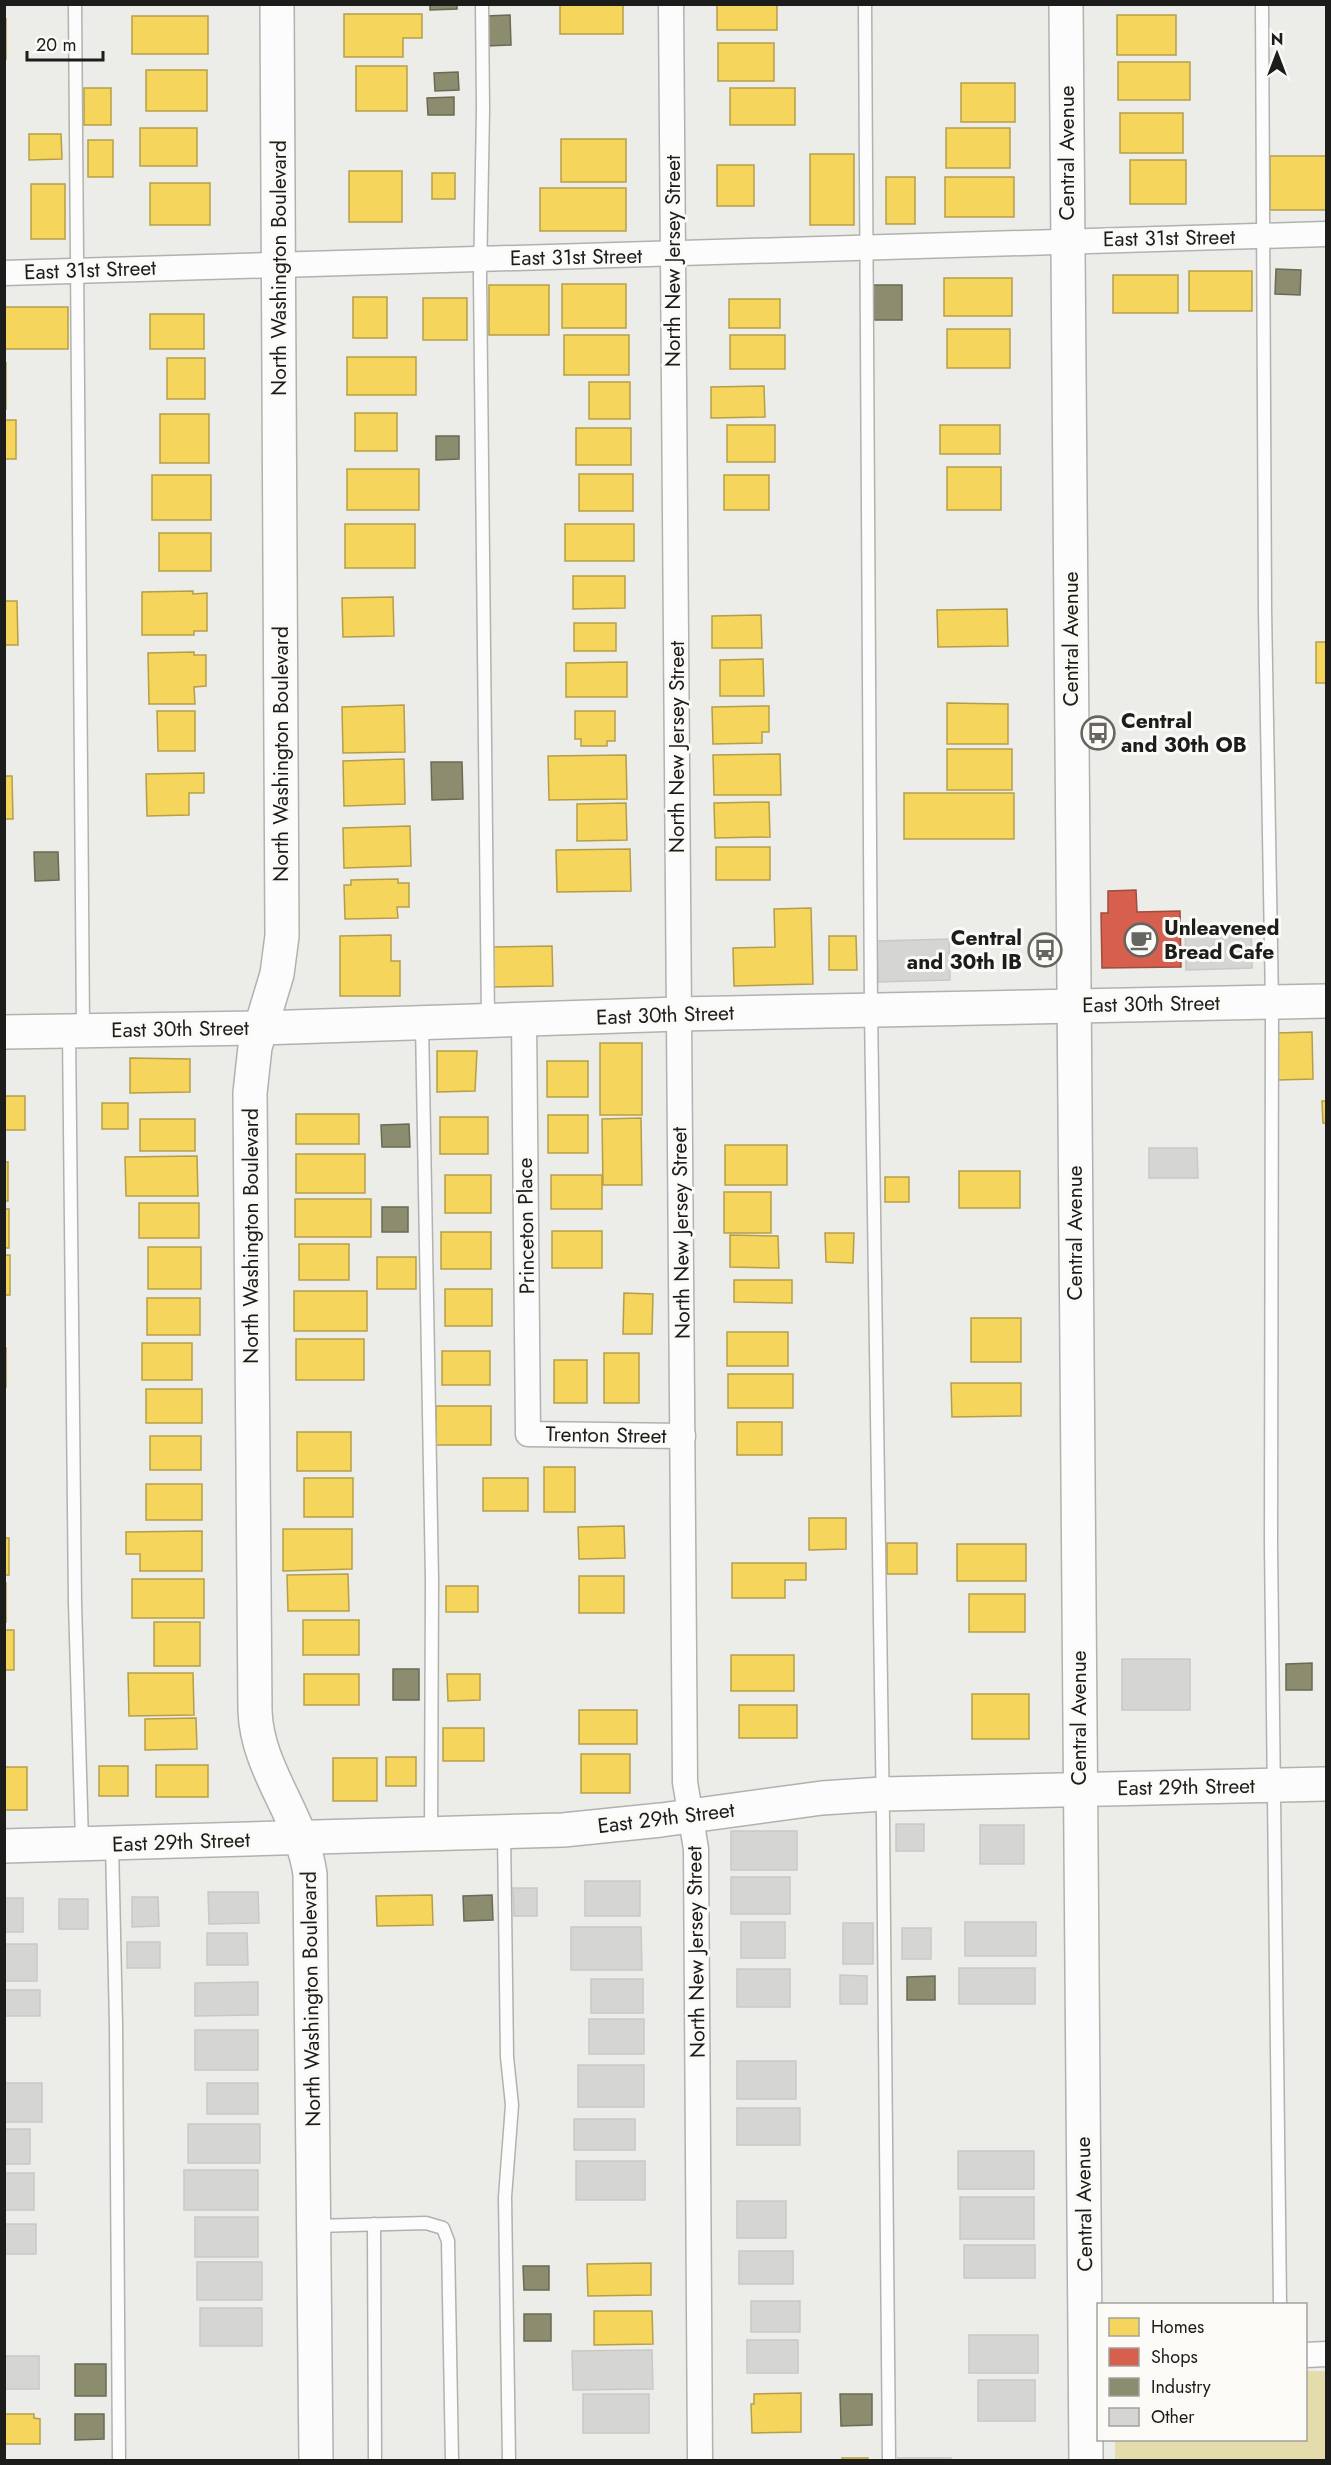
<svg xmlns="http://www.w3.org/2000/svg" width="1331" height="2465" viewBox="0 0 1331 2465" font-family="Jost,sans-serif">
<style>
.green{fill:#e4dcab}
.homes{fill:#f6d55c;stroke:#b59e48;stroke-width:1.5}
.shops{fill:#d6604d;stroke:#9e4c3e;stroke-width:1.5}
.industry{fill:#8c8c6e;stroke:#6a6a55;stroke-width:1.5}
.building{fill:#d5d5d3;stroke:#c8c8c6;stroke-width:1.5}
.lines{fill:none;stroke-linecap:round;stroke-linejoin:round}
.lane-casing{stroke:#b1b1af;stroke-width:15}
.street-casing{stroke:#b1b1af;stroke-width:27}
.secondary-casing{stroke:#b1b1af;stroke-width:36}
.lane{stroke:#fcfcfc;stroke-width:12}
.street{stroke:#fcfcfc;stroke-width:24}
.secondary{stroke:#fcfcfc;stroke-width:33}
.labels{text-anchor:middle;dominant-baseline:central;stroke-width:6;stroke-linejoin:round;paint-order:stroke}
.street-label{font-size:21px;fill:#1c1c1a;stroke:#fbfaf6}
.poi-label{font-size:21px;font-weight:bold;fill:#1c1c1a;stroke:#fbfaf6;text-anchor:start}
</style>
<rect width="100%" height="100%" fill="#ecece9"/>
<path class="green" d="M1306,2371H1326V2460H1115V2440H1306Z"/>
<g class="homes">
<rect x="560" y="4" width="63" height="30"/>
<rect x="717" y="4" width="60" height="26"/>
<path d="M344,14H422V38H403V57H344Z"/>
<rect x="1117" y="15" width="59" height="40"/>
<rect x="132" y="16" width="76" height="38"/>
<rect x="4" y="19" width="2" height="40"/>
<rect x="718" y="43" width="56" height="38"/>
<rect x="1118" y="62" width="72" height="38"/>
<rect x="356" y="66" width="51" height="45"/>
<rect x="146" y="70" width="61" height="41"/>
<rect x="961" y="83" width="54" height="39"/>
<rect x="84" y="88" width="27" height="37"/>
<rect x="730" y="88" width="65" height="37"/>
<rect x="1120" y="113" width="63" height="40"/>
<rect x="140" y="128" width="57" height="38"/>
<rect x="946" y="128" width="64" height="40"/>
<path d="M29,134H61L62,159L29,160Z"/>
<rect x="561" y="139" width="65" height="43"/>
<rect x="88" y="140" width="25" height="37"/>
<rect x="810" y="154" width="44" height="71"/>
<rect x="1270" y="156" width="56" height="54"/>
<rect x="1130" y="160" width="56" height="44"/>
<rect x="717" y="165" width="37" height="41"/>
<rect x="349" y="171" width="53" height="51"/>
<rect x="432" y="173" width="23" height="26"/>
<rect x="886" y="177" width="29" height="47"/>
<rect x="945" y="177" width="69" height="40"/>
<rect x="150" y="183" width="60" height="42"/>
<rect x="31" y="184" width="34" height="55"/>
<rect x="540" y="188" width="86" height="43"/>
<rect x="1189" y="271" width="63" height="40"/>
<rect x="1113" y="275" width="65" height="38"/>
<rect x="944" y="278" width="68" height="38"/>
<rect x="562" y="284" width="64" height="44"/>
<rect x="489" y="285" width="60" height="50"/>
<rect x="353" y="297" width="34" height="41"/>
<rect x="423" y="298" width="44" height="42"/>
<rect x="729" y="299" width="51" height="29"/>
<rect x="4" y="307" width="64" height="42"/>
<rect x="150" y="314" width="54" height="35"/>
<rect x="947" y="329" width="63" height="39"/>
<rect x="564" y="335" width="65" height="40"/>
<rect x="730" y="335" width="55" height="34"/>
<rect x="347" y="357" width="69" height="38"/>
<rect x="167" y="358" width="38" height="41"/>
<rect x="4" y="363" width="2" height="46"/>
<rect x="589" y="382" width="41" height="37"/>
<path d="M764,386L765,417L711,418V387Z"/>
<rect x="355" y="413" width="42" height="38"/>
<rect x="160" y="414" width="49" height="49"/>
<rect x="4" y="420" width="12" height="39"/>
<rect x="727" y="425" width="48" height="37"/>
<rect x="940" y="425" width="60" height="29"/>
<rect x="576" y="428" width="55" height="37"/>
<rect x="947" y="467" width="54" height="43"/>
<rect x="347" y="469" width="72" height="41"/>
<rect x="579" y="474" width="54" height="37"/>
<rect x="152" y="475" width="59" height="45"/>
<rect x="724" y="475" width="45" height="35"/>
<rect x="345" y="524" width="70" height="44"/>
<rect x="565" y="524" width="69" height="37"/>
<rect x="159" y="533" width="52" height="38"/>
<path d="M573,576H625V608L573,609Z"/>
<path d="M193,591V594L207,593V631H194V635H142V592Z"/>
<path d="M393,597L394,636L343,637L342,598Z"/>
<path d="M4,601H17L18,645H4Z"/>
<path d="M1007,609L1008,646L938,647L937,610Z"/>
<path d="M761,615L762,648H712V616Z"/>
<rect x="574" y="623" width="42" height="28"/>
<rect x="1316" y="642" width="10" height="41"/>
<path d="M194,652V655H206V686L194,687L195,704H149L148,653Z"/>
<path d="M763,659L764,696H720V660Z"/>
<path d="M627,662V697H566V663Z"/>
<path d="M947,703L1008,704V744H947Z"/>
<path d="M404,705L405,752L343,753L342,707Z"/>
<path d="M769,706V732H762V743L713,744L712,707Z"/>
<path d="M157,711H195V751H158Z"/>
<path d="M575,711H615V741H607V746H581V739H575Z"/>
<rect x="947" y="749" width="65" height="41"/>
<path d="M780,754L781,795H714L713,755Z"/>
<path d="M626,755L627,799L549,800L548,756Z"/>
<path d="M404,759L405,804L344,806L343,761Z"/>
<path d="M204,773V793H189V815L147,816L146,774Z"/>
<path d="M4,776H12L13,819H4Z"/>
<rect x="904" y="793" width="110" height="46"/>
<path d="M769,802L770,837L715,838L714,803Z"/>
<path d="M626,803L627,840L577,841V804Z"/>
<path d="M410,826L411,866L344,868L343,828Z"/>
<rect x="716" y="847" width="54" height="33"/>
<path d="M630,849L631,891L557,892L556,850Z"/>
<path d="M398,879V883H409V907H397L398,918L345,919L344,885H351V880Z"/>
<path d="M811,908L813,984L734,986L733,948L775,947L774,909Z"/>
<path d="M391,935V961H400V996H340V936Z"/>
<path d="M829,936H856L857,970H829Z"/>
<path d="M552,946L553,986L490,987L489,947Z"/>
<path d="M1312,1032L1313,1079L1277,1080L1276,1033Z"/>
<rect x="600" y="1043" width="42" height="72"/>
<path d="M437,1051H477L475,1091L437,1092Z"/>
<path d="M130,1058L190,1059V1092L130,1093Z"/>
<rect x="547" y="1061" width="41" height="36"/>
<rect x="4" y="1096" width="21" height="34"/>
<path d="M1322,1101H1326V1123H1323Z"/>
<rect x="102" y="1103" width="26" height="26"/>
<rect x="296" y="1114" width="63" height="30"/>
<rect x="548" y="1115" width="40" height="38"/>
<rect x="440" y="1117" width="48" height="37"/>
<path d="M641,1118L642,1185H603L602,1119Z"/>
<rect x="140" y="1119" width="55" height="32"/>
<rect x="725" y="1145" width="62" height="40"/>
<rect x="296" y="1154" width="69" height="39"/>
<path d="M197,1156L198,1196H126L125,1157Z"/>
<rect x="4" y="1162" width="4" height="39"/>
<rect x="959" y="1171" width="61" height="37"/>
<rect x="445" y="1175" width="46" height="38"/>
<rect x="551" y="1175" width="51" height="34"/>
<rect x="885" y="1177" width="24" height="25"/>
<rect x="724" y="1192" width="47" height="41"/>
<rect x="295" y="1199" width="76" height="38"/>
<rect x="139" y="1203" width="60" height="35"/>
<rect x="4" y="1209" width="5" height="39"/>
<rect x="552" y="1231" width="50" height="37"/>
<rect x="441" y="1232" width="50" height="37"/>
<path d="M825,1233H854L853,1263L826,1262Z"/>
<path d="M730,1235L778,1236L779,1268L730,1267Z"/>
<rect x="299" y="1244" width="50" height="36"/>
<rect x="148" y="1247" width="53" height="42"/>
<rect x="4" y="1255" width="6" height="40"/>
<rect x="377" y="1257" width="39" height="32"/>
<path d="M734,1280H792V1303L734,1302Z"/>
<rect x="445" y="1289" width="47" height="37"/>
<rect x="294" y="1291" width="73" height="40"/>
<path d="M624,1293L653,1294L652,1334H623Z"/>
<rect x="147" y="1298" width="53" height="37"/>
<rect x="971" y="1318" width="50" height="44"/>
<rect x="727" y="1332" width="61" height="34"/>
<rect x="296" y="1339" width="68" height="41"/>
<rect x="142" y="1343" width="50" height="37"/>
<rect x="4" y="1348" width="2" height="39"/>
<rect x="442" y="1351" width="48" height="34"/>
<rect x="604" y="1353" width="35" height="50"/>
<rect x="554" y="1360" width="33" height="43"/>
<rect x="728" y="1374" width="65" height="34"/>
<path d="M951,1383H1021V1416L952,1417Z"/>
<rect x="146" y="1389" width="56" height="34"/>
<rect x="436" y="1406" width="55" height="39"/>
<rect x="737" y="1422" width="45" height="33"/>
<rect x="297" y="1432" width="54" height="39"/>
<rect x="150" y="1436" width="51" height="34"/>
<rect x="544" y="1467" width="31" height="45"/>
<rect x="304" y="1478" width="49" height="39"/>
<rect x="483" y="1478" width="45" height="33"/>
<rect x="146" y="1484" width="56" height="36"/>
<path d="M809,1518H846V1549L809,1550Z"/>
<path d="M624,1526L625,1558L579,1559L578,1527Z"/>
<path d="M283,1529H352V1569L283,1571Z"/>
<path d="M202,1531V1571H140V1554H126V1532Z"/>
<rect x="4" y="1538" width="5" height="37"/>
<rect x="887" y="1543" width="30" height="31"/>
<rect x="957" y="1544" width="69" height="37"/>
<path d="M732,1563H806V1580H785V1598H732Z"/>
<path d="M348,1574L349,1611H288L287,1575Z"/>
<rect x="579" y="1576" width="45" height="37"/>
<rect x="132" y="1579" width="72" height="39"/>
<rect x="4" y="1583" width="2" height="39"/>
<rect x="446" y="1586" width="32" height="26"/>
<rect x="969" y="1594" width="56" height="38"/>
<rect x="303" y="1620" width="56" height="35"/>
<rect x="154" y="1622" width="46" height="44"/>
<rect x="4" y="1630" width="10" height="40"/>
<rect x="731" y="1655" width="63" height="36"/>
<path d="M128,1673H193L194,1715L129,1716Z"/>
<rect x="304" y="1674" width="55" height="31"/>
<path d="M447,1674H480V1700L448,1701Z"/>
<rect x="972" y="1694" width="57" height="45"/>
<rect x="739" y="1705" width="58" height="33"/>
<rect x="579" y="1710" width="58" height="34"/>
<path d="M196,1718L197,1749L145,1750V1719Z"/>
<rect x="443" y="1728" width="41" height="33"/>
<rect x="581" y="1754" width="49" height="39"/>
<rect x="386" y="1757" width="30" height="29"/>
<rect x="333" y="1758" width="44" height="43"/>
<rect x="156" y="1765" width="52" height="32"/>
<rect x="99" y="1766" width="29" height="30"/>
<rect x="4" y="1767" width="23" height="43"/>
<path d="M432,1895L433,1925L377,1926L376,1896Z"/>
<path d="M651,2263V2295L588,2296L587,2264Z"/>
<path d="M594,2311H652L653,2344L594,2345Z"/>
<path d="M801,2393V2432L752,2433L751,2404H754V2394Z"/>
<path d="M4,2414H34V2418L40,2419V2444H4Z"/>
<rect x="842" y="2458" width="26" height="2"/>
</g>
<path class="shops" d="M1136,890L1137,912L1180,911L1181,967L1102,968L1101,913H1108V891Z"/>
<g class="industry">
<path d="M430,4H457V9L430,10Z"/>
<path d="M510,15L511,45L487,46L486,16Z"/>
<path d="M458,72L459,90L435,91L434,73Z"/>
<path d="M454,97V115H428L427,98Z"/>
<path d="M1276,269L1301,270L1300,295L1275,294Z"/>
<path d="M873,285H902V320H874Z"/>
<path d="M436,436H459V459L436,460Z"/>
<path d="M431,762H462L463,799L432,800Z"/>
<path d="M34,852H58L59,880L35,881Z"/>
<path d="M409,1124L410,1147H382L381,1125Z"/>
<rect x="382" y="1207" width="26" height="25"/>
<path d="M1312,1663V1690H1286V1664Z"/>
<rect x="393" y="1669" width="26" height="31"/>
<path d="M492,1895L493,1920L464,1921L463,1896Z"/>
<path d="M935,1976V2000H907V1977Z"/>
<path d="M523,2266H549V2290H524Z"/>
<rect x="524" y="2314" width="27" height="27"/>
<rect x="75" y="2364" width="31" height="32"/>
<path d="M840,2394H872V2425L841,2426Z"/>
<path d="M75,2414H104V2439L75,2440Z"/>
</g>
<g class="building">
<path d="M1251,926L1252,968L1186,970L1185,927Z"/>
<path d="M949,939L950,980L878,982L877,941Z"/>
<path d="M1149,1148H1197L1198,1178H1149Z"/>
<rect x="1122" y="1659" width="68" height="51"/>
<rect x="896" y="1824" width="28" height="27"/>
<rect x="980" y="1825" width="44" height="39"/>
<rect x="731" y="1831" width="66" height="39"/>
<rect x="731" y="1877" width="59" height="37"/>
<rect x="585" y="1881" width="55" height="35"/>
<path d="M513,1888H537V1916H514Z"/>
<path d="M208,1892H258L259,1923L209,1924Z"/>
<path d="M132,1897H158L159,1926L132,1927Z"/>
<rect x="4" y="1898" width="19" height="34"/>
<rect x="59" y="1899" width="29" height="30"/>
<rect x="741" y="1922" width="44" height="36"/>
<rect x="965" y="1922" width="71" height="34"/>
<rect x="843" y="1923" width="30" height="41"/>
<path d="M571,1927H641L642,1970H571Z"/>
<rect x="902" y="1928" width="29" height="31"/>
<path d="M207,1933H247L248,1965H207Z"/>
<rect x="127" y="1942" width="33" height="26"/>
<rect x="4" y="1944" width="33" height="37"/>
<rect x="959" y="1968" width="76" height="36"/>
<rect x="737" y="1969" width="53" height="38"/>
<path d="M840,1975L867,1976V2004H840Z"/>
<rect x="591" y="1979" width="52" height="34"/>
<path d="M258,1982V2015L195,2016V1983Z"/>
<rect x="4" y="1990" width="36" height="26"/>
<rect x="589" y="2019" width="55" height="35"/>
<rect x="195" y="2030" width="63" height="40"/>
<rect x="737" y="2061" width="59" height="38"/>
<rect x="578" y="2065" width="66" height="42"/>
<rect x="4" y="2083" width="38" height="39"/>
<rect x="207" y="2083" width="51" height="31"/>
<rect x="737" y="2108" width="63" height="37"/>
<rect x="574" y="2119" width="61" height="31"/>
<rect x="188" y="2124" width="72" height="39"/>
<rect x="4" y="2129" width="26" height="35"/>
<rect x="958" y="2151" width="76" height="38"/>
<rect x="576" y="2161" width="69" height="39"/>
<rect x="184" y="2170" width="74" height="40"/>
<rect x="4" y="2173" width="30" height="37"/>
<rect x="960" y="2197" width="74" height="42"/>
<rect x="737" y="2201" width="49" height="37"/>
<rect x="195" y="2217" width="63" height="40"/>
<rect x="4" y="2224" width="32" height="30"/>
<rect x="964" y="2245" width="71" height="33"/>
<rect x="739" y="2251" width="54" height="33"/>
<rect x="197" y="2262" width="65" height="38"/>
<rect x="751" y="2301" width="49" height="31"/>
<rect x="200" y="2308" width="62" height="38"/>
<rect x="969" y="2335" width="69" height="38"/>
<rect x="747" y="2340" width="51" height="33"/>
<path d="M652,2350L653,2389L573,2390L572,2351Z"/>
<rect x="4" y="2356" width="35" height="33"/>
<rect x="978" y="2380" width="57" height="41"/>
<rect x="583" y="2394" width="66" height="39"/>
<rect x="898" y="2458" width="53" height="2"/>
</g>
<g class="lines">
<defs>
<g id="lane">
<path d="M75,4C78,346 79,688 83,1029"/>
<path d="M482,4L483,110L480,279L488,1020"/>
<path d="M865,4L871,1010L883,1820L889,2460"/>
<path d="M1262,4L1265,609L1272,1002L1271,1544L1280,2304"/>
<path d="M422,1023L432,1580L431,1834"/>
<path d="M69,1032L75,1603L82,1842"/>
<path d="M504,1833L507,2057L512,2105L505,2197L509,2460"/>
<path d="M112,1844L116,2025L119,2460"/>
<path d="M374,2224L375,2460"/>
<path d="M315,2226L426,2223L443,2228L448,2241L452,2460"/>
</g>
<g id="street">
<path d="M671,4L685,1782L696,1849L700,2460"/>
<path d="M4,273L1326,234"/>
<path d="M524,1019L528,1434L683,1436"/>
<path d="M1306,2355L1326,2354"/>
</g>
<g id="secondary">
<path d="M277,4L282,936L277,974L255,1047L250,1093L255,1711C257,1770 302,1816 310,1874L316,2460"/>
<path d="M1066,4L1086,2460"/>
<path d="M4,1032L261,1028L679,1014L1326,1001"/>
<path d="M4,1846L563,1830L661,1820L822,1798L882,1794L1326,1784"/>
</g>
</defs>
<use href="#lane" class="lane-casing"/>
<use href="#street" class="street-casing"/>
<use href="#secondary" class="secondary-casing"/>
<use href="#lane" class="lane"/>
<use href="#street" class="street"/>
<use href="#secondary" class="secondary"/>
</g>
<defs>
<symbol id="bus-ring" viewBox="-11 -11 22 22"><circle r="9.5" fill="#fbfaf6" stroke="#656562" stroke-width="1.5"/><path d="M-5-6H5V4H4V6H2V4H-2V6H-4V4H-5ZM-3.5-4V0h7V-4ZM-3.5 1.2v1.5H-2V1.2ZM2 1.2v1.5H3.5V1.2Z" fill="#656562"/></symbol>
<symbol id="cafe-ring" viewBox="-11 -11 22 22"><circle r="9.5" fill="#fbfaf6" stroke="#656562" stroke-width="1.5"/><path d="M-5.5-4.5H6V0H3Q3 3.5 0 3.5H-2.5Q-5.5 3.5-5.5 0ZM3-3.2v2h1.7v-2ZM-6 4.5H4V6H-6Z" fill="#656562"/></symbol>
</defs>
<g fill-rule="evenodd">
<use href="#bus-ring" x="1079" y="714" width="38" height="38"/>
<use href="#cafe-ring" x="1122" y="921" width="38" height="38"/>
<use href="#bus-ring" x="1026" y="931" width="38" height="38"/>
</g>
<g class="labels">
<g class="street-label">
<text transform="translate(1067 153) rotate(-90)">Central Avenue</text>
<text transform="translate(1169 238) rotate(-1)">East 31st Street</text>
<text transform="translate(576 257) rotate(-1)">East 31st Street</text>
<text transform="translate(673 261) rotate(-90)">North New Jersey Street</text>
<text transform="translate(279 268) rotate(-90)">North Washington Boulevard</text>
<text transform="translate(90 270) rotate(-2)">East 31st Street</text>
<text transform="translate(1071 639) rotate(-90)">Central Avenue</text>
<text transform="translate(677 747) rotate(-90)">North New Jersey Street</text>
<text transform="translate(281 754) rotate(-90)">North Washington Boulevard</text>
<text transform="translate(1151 1004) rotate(-1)">East 30th Street</text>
<text transform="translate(665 1015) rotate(-2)">East 30th Street</text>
<text transform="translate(180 1029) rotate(-1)">East 30th Street</text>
<text transform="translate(526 1226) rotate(-91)">Princeton Place</text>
<text transform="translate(681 1233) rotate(-91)">North New Jersey Street</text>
<text transform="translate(1075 1233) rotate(-90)">Central Avenue</text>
<text transform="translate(251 1236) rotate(-90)">North Washington Boulevard</text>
<text transform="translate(606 1435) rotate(1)">Trenton Street</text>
<text transform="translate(1079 1718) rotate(-90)">Central Avenue</text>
<text transform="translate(1186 1787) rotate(-1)">East 29th Street</text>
<text transform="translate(666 1818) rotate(-7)">East 29th Street</text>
<text transform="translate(181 1842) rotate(-2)">East 29th Street</text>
<text transform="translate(696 1952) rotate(-91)">North New Jersey Street</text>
<text transform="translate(311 1999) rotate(-91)">North Washington Boulevard</text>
<text transform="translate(1084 2204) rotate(-91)">Central Avenue</text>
</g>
<g class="poi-label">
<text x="1121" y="721">Central<tspan x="1121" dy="24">and 30th OB</tspan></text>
<text x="1164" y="928">Unleavened<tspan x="1164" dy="24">Bread Cafe</tspan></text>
<text x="1022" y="938" text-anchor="end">Central<tspan x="1022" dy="24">and 30th IB</tspan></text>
</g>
</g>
<rect width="1331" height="2465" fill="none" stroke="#1c1c1a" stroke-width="12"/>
<rect x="1097" y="2303" width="210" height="138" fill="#fbfaf6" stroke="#a2a19e" stroke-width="1.5"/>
<rect x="1109" y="2318" width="30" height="18" fill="#f6d55c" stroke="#a2a19e" stroke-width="1.5"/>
<text x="1151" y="2333" font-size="18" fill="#1c1c1a">Homes</text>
<rect x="1109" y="2348" width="30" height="18" fill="#d6604d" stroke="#a2a19e" stroke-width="1.5"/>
<text x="1151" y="2363" font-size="18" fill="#1c1c1a">Shops</text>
<rect x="1109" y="2378" width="30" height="18" fill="#8c8c6e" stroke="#a2a19e" stroke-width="1.5"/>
<text x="1151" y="2393" font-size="18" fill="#1c1c1a">Industry</text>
<rect x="1109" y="2408" width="30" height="18" fill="#d5d5d3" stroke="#a2a19e" stroke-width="1.5"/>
<text x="1151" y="2423" font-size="18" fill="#1c1c1a">Other</text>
<g transform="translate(1277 54)" stroke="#fbfaf6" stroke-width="4.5" paint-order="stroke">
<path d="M0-4.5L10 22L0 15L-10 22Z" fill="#1c1c1a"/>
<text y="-9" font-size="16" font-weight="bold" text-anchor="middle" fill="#1c1c1a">N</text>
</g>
<path d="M27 51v9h76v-9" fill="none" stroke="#1c1c1a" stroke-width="3"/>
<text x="36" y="51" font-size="18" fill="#1c1c1a" stroke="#fbfaf6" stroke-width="4.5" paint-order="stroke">20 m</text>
</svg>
